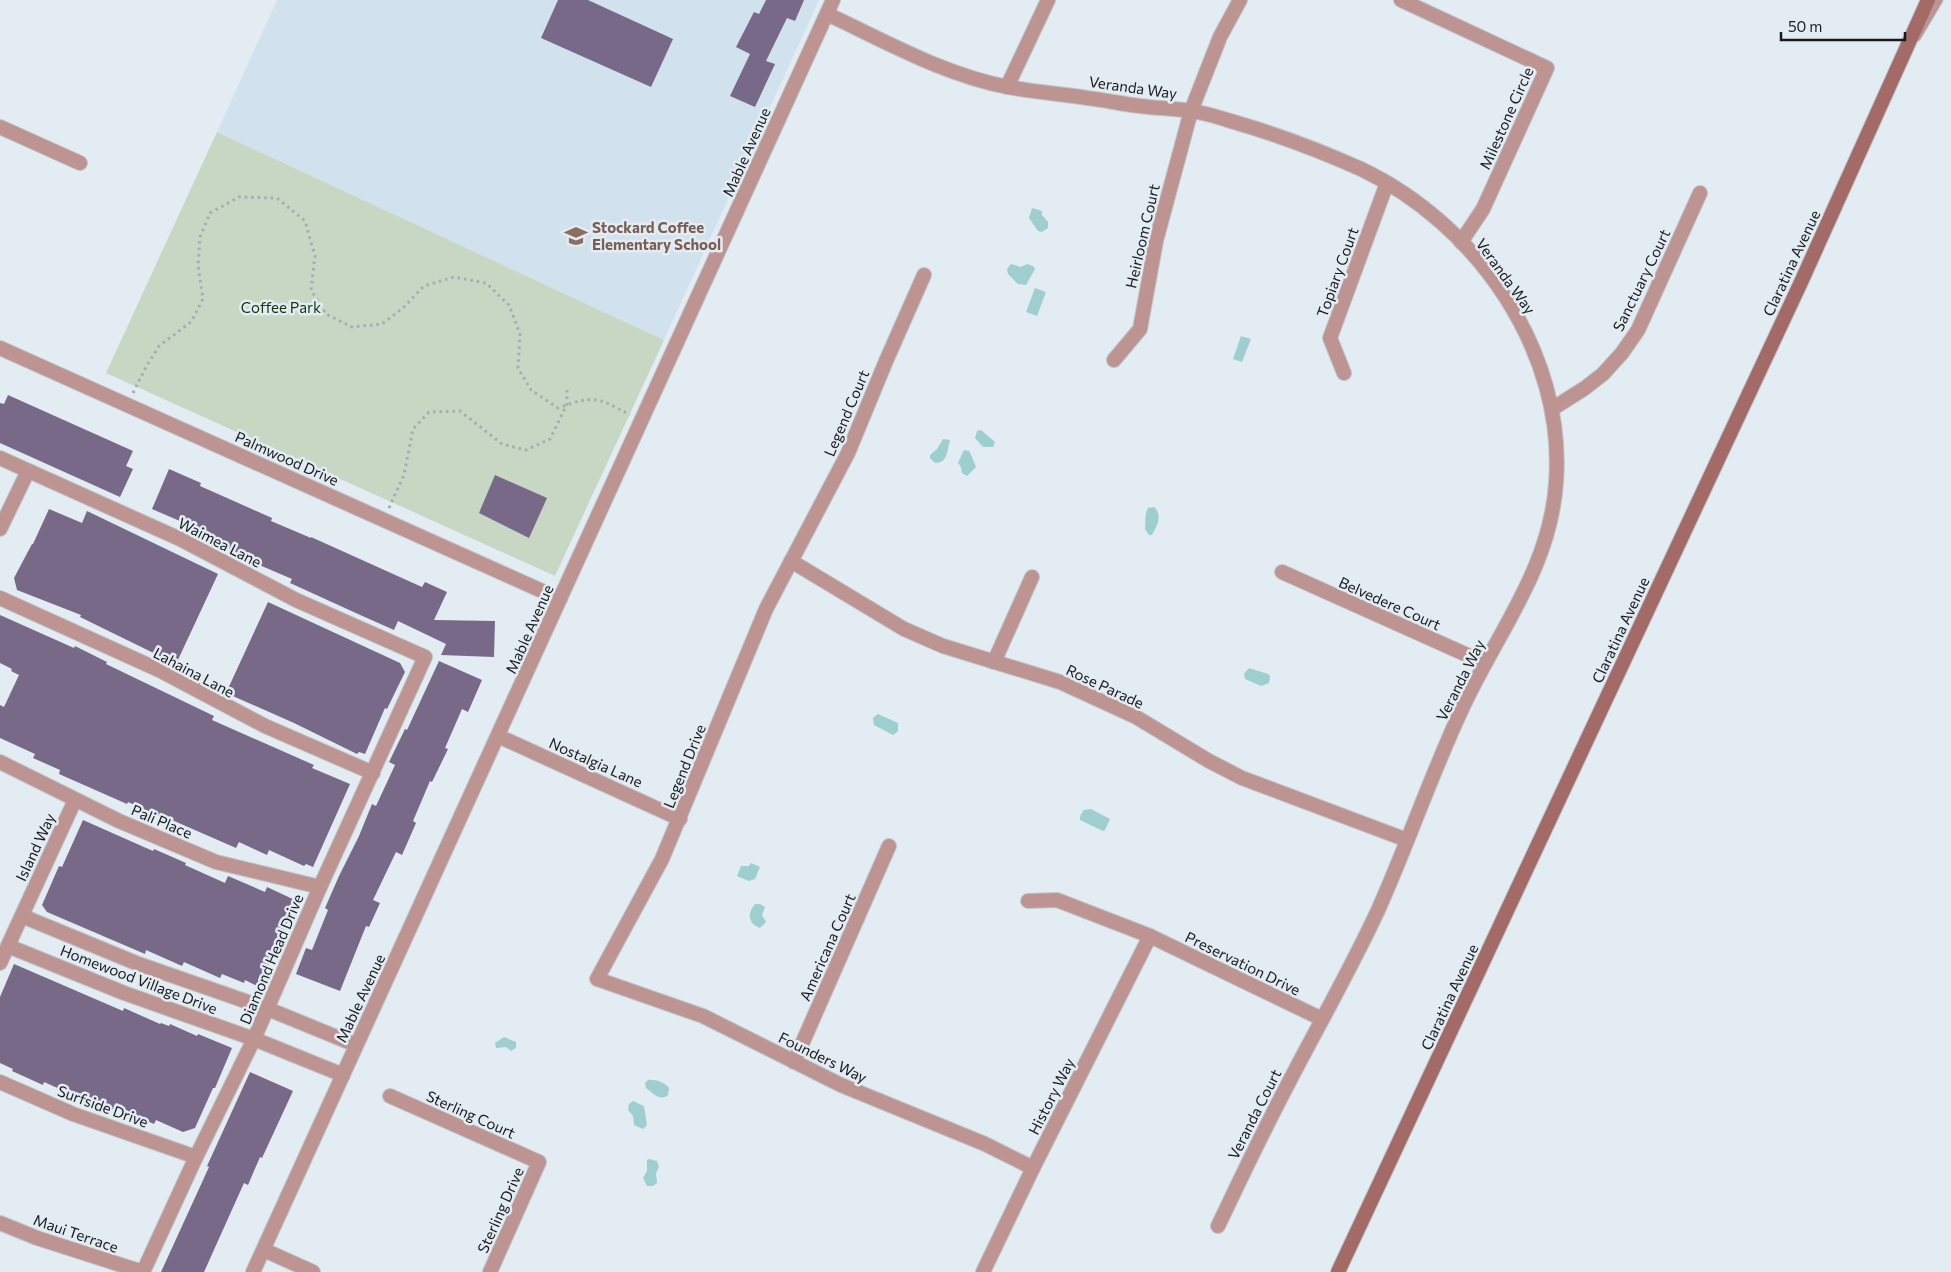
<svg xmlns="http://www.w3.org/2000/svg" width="1951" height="1272" viewBox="0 0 1951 1272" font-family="Commissioner,sans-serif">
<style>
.built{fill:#d2e1ee}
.green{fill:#c7d7c4}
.water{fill:#9ecece}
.building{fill:#776987}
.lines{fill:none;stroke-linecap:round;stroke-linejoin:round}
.service-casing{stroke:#bec6cc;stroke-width:11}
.minor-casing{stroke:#bec6cc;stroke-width:16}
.tertiary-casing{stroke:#bec6cc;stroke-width:16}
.secondary-casing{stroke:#bec6cc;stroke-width:16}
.path{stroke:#a5adb2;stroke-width:3;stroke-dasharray:2.5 4;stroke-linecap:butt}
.service{stroke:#bd9492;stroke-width:9}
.minor{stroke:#bd9492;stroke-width:14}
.tertiary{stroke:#bd9492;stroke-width:14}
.secondary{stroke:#a36a68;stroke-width:14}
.labels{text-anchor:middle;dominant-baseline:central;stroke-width:5;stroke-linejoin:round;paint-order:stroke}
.street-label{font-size:15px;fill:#171b1d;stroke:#e3ecf3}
.education-label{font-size:15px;font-weight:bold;fill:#785e54;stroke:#e3ecf3;text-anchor:start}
.park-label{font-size:15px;fill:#11350b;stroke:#e3ecf3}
</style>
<rect width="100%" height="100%" fill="#e3ecf3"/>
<path class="built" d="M277,0H819L664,340L217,132Z"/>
<path class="green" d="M217,132L664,340L555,576L106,373Z"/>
<g class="water">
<path d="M1032,208L1042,211V215L1048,222V228L1042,232L1038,231L1029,218Z"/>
<path d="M1011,264L1021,267L1027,264L1033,266L1035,269L1026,285L1018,284L1008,274L1007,269Z"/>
<path d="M1035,288L1046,292L1037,316L1026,312Z"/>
<path d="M1241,336L1251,339L1242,362L1233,359Z"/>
<path d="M981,430L995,442L993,447H983L975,438L977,431Z"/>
<path d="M943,439L950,440C947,451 948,463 935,463L930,458V455L937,449Z"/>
<path d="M964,450L969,451C971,454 975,464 976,467L967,476L962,473L961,467L958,463Z"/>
<path d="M1154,507C1163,515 1157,526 1152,535H1149L1145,529C1146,522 1144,514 1148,508Z"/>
<path d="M1249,668L1268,674L1270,676L1269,683L1261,686L1245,679L1244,674Z"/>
<path d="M878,714L898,723V731L893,735L874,725L873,718Z"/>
<path d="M1091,809L1110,819L1105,830L1103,831L1080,820V816L1084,810Z"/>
<path d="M751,863L760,867L755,879L749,881L737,876L741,866H749Z"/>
<path d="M755,904H760L765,907L762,915L766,922L760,928C748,924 747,913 755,904Z"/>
<path d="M504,1037L516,1042V1048L511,1051L506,1047L496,1048L495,1043Z"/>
<path d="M648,1080C655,1079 664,1082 669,1088L668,1095C660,1102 653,1093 646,1088L645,1083Z"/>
<path d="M633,1101L644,1106L647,1125L643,1129L634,1125L633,1116L628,1110L629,1104Z"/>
<path d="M649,1159L657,1161L659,1167L656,1173L657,1183L653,1186H647L643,1178L647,1171V1160Z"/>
</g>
<g class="building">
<path d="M558,0H588L673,39L651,87L541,38Z"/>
<path d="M766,0H804L795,21L787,18L766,61L775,64L755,107L730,96L750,54L736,47L754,12L759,14Z"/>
<path d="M8,395L133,451L126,466L133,469L120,497L0,443V403L4,404Z"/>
<path d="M169,469L201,483L200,486L272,518L271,521L311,538V537L422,587L425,582L447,592L434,620L495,621L494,657L441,655L446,644L398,621L394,630L358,614L290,583L292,579L257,564L258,562L187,530L189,525L152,509Z"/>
<path d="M495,475L547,498L529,538L479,513Z"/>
<path d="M49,509L82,523L87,511L218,574L176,664L80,617L81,615L17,590L14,578L32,544H33Z"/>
<path d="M268,602L400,663L405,672L387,709L385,708L365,754L359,752L357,754L294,723L226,693Z"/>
<path d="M0,615L74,648L75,646L107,662L106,664L214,716L212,720L314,765L312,768L350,784L313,867L306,864L304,866L269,850L267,855L239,842L236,848L165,817L164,818L128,802L127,804L59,774L60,770L33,758L35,754L0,738V705L4,707L19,675L11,671L12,669L0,663Z"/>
<path d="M439,661L482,680L468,712L462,709L445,748L448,749L432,782L430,781L413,821L416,823L402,855L396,852L373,900L380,903L369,927L366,926L340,991L296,974L306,948L312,950L328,910L325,908L339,876L359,836L372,804L376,806L395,765L389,762L405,729L407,730Z"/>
<path d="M83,820L153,851L154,849L186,863L185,865L225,883L228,876L265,892L267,887L297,901L259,987L245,980L244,983L222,974L220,978L184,962L182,966L146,950L145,954L47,912L42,905L59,866L62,867Z"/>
<path d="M14,964L123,1011L124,1008L160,1024L161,1023L169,1026L170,1024L197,1036L198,1034L232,1048L215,1088H213L195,1128L183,1132L156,1120L154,1124L118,1108L117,1111L108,1108L81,1095L80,1098L44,1082L43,1085L12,1071L13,1069L0,1063V997Z"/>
<path d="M250,1072L293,1091L262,1158L260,1157L248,1185L244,1183L204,1272H161L209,1167L207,1166Z"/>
</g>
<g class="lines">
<defs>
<path id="service" d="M1916,37L1938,0"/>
<g id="minor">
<path d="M1401,0L1547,68L1483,209L1461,242"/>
<path d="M827,14C885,41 944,75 1008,87C1034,92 1061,94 1087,98C1105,100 1122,104 1140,106C1160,109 1181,108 1202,113C1216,116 1230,121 1244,125C1284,137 1323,152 1361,169C1477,224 1566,352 1556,483C1550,570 1496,634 1461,711C1431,775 1408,843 1379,908C1352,967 1319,1024 1289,1082C1264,1129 1241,1178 1218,1226"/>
<path d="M1007,87L1048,0"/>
<path d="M0,127L80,163"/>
<path d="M924,275L886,361L848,453L766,609L662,859L597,979L703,1016L841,1085L985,1144L1033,1168"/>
<path d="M1114,360L1140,329L1156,241L1191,111L1220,37L1240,0"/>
<path d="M1344,373L1330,338L1387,183"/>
<path d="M1552,409L1585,388L1603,374L1622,353L1638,330L1700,193"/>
<path d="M0,458L180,539L296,600L425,657L320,887L254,1039L196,1157L143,1272"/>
<path d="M0,529L28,471"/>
<path d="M791,561L904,629L943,646L1060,682L1136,717L1209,761L1242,778L1407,840"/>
<path d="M1282,572L1485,663"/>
<path d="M0,598L159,670L265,726L373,773"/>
<path d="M994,662L1032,577"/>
<path d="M498,736L680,819"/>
<path d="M0,762L119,821L216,862L320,887"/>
<path d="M1028,901L1057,900L1150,936L1322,1019"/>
<path d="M22,916L136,963L268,1009L356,1045"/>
<path d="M8,946L124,993L254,1039L343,1075"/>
<path d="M0,963L75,800"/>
<path d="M794,1062L889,846"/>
<path d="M0,1082L73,1114L196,1157"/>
<path d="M390,1096L539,1162L490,1272"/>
<path d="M0,1223L37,1238L143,1272"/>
<path d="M264,1250L313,1272"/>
<path d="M983,1272L1033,1168L1150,936"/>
</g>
<g id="tertiary">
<path d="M0,348L560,599"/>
<path d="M253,1272L833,0"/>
</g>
<path id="secondary" d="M1338,1272L1802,280L1928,0"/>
</defs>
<use href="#service" class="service-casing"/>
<use href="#minor" class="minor-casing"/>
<use href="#tertiary" class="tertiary-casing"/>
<use href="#secondary" class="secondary-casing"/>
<g class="path">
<path d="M133,393L146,367L159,346L191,322L203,299L198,265L200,237L210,213L239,197L277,198L305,221L315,256L311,290L326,314L352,327L382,324L403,308L424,286L454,277L486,283L509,305L520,334L518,368L531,390L558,408C594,395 597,397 630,415"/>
<path d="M389,508L404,475L413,429L429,412L460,411L502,444L526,450L550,439L567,404V387"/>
</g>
<use href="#service" class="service"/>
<use href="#minor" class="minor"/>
<use href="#tertiary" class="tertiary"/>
<use href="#secondary" class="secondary"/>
</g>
<defs>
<symbol id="school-bare" viewBox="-9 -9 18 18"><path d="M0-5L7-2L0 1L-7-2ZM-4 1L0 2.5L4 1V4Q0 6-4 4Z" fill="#8d6e63" stroke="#e3ecf3" stroke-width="2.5" paint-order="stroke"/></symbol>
</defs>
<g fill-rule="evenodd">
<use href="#school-bare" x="560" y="220" width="32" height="32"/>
</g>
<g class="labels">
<g class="street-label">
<text transform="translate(1133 87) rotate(8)">Veranda Way</text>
<text transform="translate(1506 118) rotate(-66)">Milestone Circle</text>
<text transform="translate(746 152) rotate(-66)">Mable Avenue</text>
<text transform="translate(1142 236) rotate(-77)">Heirloom Court</text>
<text transform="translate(1791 263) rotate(-65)">Claratina Avenue</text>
<text transform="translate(1337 272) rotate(-70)">Topiary Court</text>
<text transform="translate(1506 276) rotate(54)">Veranda Way</text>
<text transform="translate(1641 280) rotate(-64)">Sanctuary Court</text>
<text transform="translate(846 413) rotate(-67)">Legend Court</text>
<text transform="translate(287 458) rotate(24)">Palmwood Drive</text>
<text transform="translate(220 542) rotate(27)">Waimea Lane</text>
<text transform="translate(1390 603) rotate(24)">Belvedere Court</text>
<text transform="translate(529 629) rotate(-66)">Mable Avenue</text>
<text transform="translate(1620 630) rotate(-65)">Claratina Avenue</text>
<text transform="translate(194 672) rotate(28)">Lahaina Lane</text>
<text transform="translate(1460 680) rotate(-63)">Veranda Way</text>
<text transform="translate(1105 686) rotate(25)">Rose Parade</text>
<text transform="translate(596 762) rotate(24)">Nostalgia Lane</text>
<text transform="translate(684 766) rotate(-68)">Legend Drive</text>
<text transform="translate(162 821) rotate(23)">Pali Place</text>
<text transform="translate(35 847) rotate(-65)">Island Way</text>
<text transform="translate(827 947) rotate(-66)">Americana Court</text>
<text transform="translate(271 959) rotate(-67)">Diamond Head Drive</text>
<text transform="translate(1243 963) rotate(26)">Preservation Drive</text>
<text transform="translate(139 979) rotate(21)">Homewood Village Drive</text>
<text transform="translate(1449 997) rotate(-65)">Claratina Avenue</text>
<text transform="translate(360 998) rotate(-65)">Mable Avenue</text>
<text transform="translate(823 1057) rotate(26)">Founders Way</text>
<text transform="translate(1051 1096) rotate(-63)">History Way</text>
<text transform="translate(103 1106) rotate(20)">Surfside Drive</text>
<text transform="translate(471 1114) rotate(24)">Sterling Court</text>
<text transform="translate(1254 1114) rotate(-63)">Veranda Court</text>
<text transform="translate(500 1210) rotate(-66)">Sterling Drive</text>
<text transform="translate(76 1233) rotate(19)">Maui Terrace</text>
</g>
<g class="education-label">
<text x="592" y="227">Stockard Coffee<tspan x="592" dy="17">Elementary School</tspan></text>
</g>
<g class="park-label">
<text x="281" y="307">Coffee Park</text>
</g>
</g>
<path d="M1781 32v8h124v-8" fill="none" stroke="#171b1d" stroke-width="2.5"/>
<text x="1788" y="32" font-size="15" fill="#171b1d" stroke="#e3ecf3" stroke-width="4" paint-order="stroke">50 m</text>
</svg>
